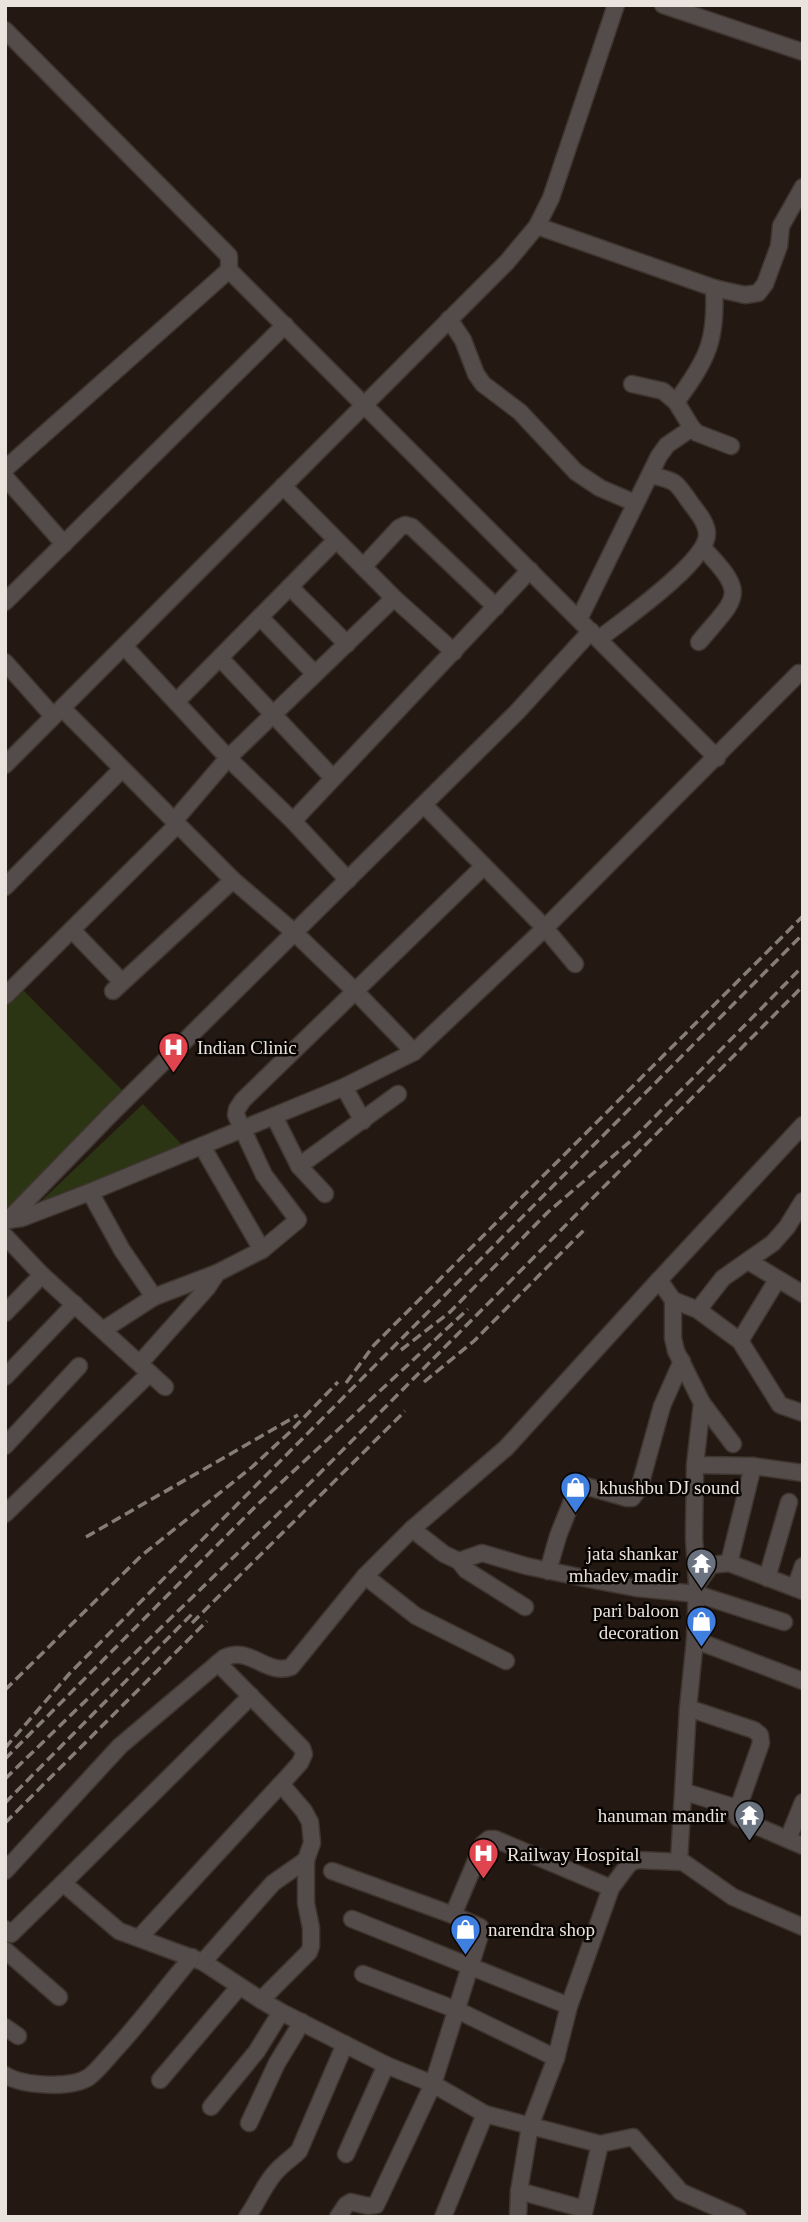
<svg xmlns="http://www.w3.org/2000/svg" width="808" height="2222" viewBox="0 0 808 2222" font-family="'Times New Roman',serif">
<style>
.green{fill:#2b3513}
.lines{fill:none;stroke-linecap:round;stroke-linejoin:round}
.minor-casing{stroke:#3f352e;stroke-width:19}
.minor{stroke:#534c4a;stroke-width:16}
.rail{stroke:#867d77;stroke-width:3.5;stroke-dasharray:10 5;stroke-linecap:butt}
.labels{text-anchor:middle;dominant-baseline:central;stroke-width:5;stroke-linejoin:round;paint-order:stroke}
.poi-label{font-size:19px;fill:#eae2dd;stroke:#090503;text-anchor:start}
</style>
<rect width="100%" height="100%" fill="#231912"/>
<g class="green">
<path d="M22,989L128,1096L5,1222V1005Z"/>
<path d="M143,1104L189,1152L16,1225Z"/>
</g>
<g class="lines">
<defs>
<g id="minor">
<path d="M663,5L803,52"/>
<path d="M5,30L229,256V270L5,469"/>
<path d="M537,226L714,288L745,295L758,293L765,284L779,246L781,226L803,187"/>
<path d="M229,270L717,758"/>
<path d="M449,319L463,340L476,374L483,384L520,412L576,472L600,488L635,503"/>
<path d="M632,384L663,391L676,402L692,428L697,433L731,446"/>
<path d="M676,402C707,360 717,341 714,288"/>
<path d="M5,477L64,544"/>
<path d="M283,486L394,598L454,652"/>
<path d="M363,567L399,528L405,525L412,527L496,607"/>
<path d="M290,587L347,644"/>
<path d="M5,602L285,325"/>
<path d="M260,617L315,674"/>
<path d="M579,619L659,456L667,445L692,428"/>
<path d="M599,639C622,621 707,562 707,534C707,523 698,513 692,505C676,483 679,481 650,475"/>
<path d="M699,642C737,596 749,596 703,548"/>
<path d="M124,646L228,758L293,821L348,880"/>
<path d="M220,658L333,778"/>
<path d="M5,662L53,716"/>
<path d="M176,702L336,540"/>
<path d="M62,708L233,880L295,933L355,991L414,1052"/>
<path d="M5,765L507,262L537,226L551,198L616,5"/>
<path d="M424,805L545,928L575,964"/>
<path d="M174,821L228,758L394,598"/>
<path d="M293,821L530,570"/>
<path d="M5,887L122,769"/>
<path d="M72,930L122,982"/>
<path d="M113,991L233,880"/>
<path d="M5,996L178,824"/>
<path d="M344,1087L363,1121"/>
<path d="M274,1116L299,1166L325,1194"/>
<path d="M202,1146L262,1250"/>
<path d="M299,1166L398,1094"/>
<path d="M90,1192L122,1250L154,1297"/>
<path d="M8,1220L22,1218L90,1192L344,1087L414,1052L545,928L799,673"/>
<path d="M7,1221L110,1115L517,712L591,631"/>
<path d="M5,1236L42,1275L165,1387"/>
<path d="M748,1261L803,1294"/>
<path d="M659,1280L803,1125"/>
<path d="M673,1300L698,1310L740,1341L780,1405L803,1413"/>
<path d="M698,1310L723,1278L773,1243L787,1227L803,1201"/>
<path d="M5,1313L42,1275"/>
<path d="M103,1330L154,1297L217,1273"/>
<path d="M740,1341L777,1280"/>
<path d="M140,1363L207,1288L217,1273L262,1250L298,1220L264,1175L236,1115L237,1109L243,1100L484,866"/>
<path d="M5,1377L75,1304"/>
<path d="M702,1403L733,1444"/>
<path d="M5,1446L79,1366"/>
<path d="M695,1465L753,1466L803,1473"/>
<path d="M5,1514L150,1373"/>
<path d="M412,1529L444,1554L459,1561L482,1553L526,1566L599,1581L636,1588L697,1594L784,1622"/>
<path d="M459,1561L466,1570L525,1607"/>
<path d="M729,1563L753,1466"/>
<path d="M548,1571L558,1536L578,1486H585L627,1498H632L639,1489L662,1406L682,1361"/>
<path d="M365,1576L416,1616L506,1661"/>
<path d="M767,1578L789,1502"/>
<path d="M795,1588L803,1566"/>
<path d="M695,1640L697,1584L711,1565L729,1563L803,1591"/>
<path d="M688,1708L695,1640L803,1681"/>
<path d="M685,1792L737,1808"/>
<path d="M788,1839L803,1802"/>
<path d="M679,1861L688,1708L754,1730L760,1735L761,1743L736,1814L738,1818L803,1846"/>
<path d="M5,1871L120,1746L224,1658C251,1645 265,1676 291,1667L365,1576L412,1529L506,1448L659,1280L673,1300V1338L676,1351L702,1403L695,1465L694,1538L697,1584"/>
<path d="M332,1871L453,1915L483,1844L489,1839H495L611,1888"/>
<path d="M63,1883L251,1696"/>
<path d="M352,1919L569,2006"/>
<path d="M5,1929L11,1934L63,1883L119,1931L203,1962L261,2000L309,1952L311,1946V1928L306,1903V1860L312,1843L310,1822L304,1811L281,1784L300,1763L304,1754L302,1748L218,1663"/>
<path d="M139,1938L281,1784"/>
<path d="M5,1950L59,1997"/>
<path d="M203,1962L273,1883L306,1860"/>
<path d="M363,1974L457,2010L556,2058"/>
<path d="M261,2000L281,2012L386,2065L433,2084L485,2114L443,2217"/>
<path d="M5,2027L18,2036"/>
<path d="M5,2075C23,2086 71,2089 89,2077C97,2071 105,2061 112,2053C140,2023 165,1989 192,1957"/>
<path d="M160,2080L239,1987"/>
<path d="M211,2107L257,2051L281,2012"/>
<path d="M485,2114L600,2144L583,2217"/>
<path d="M249,2123L277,2063L302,2022"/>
<path d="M600,2144L633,2137L681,2192L738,2217"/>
<path d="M346,2154L386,2065"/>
<path d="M519,2191L584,2209"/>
<path d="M247,2217C257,2203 263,2187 274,2174C281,2165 291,2159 299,2151L345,2044"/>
<path d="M338,2217L346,2205L351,2202L368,2206L376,2205L433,2084L481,1932L480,1927L453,1915"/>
<path d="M518,2217L519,2191L530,2126L556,2058L569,2006L611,1888L629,1864L636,1860L683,1862L733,1897L803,1927"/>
</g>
</defs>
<use href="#minor" class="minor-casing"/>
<use href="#minor" class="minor"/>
<g class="rail">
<path d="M401,1350L450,1312L548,1212L633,1139L803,966"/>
<path d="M424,1382L474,1341L585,1229"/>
<path d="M346,1383L374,1345L803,916"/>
<path d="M86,1537L298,1415"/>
<path d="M192,1623L405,1411"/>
<path d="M5,1690L141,1556L252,1467L290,1432L338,1382"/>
<path d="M5,1748L70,1673L803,934"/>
<path d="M5,1759L256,1506L468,1309"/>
<path d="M5,1779L311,1482L803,986"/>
<path d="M5,1803L194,1612"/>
<path d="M5,1823L207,1621"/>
</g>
</g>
<defs>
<symbol id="hospital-pin" viewBox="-11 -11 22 30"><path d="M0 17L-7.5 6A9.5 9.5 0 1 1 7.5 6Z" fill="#e0444e" stroke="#090503"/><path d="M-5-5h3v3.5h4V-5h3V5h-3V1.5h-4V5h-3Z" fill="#fff"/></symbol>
<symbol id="shop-pin" viewBox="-11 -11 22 30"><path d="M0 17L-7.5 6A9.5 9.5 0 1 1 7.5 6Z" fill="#3f7fe0" stroke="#090503"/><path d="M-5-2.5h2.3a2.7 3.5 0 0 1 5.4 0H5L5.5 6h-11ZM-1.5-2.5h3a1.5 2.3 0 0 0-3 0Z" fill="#fff"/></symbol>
<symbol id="temple-pin" viewBox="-11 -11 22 30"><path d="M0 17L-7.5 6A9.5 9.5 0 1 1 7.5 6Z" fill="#6b7280" stroke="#090503"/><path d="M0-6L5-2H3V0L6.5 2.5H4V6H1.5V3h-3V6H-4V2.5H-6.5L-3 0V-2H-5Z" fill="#fff"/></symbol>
</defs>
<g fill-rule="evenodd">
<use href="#hospital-pin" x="156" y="1030" width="35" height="47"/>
<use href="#shop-pin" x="558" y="1470" width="35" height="47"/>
<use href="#temple-pin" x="684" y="1546" width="35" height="47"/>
<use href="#shop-pin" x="684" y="1604" width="35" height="47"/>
<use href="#temple-pin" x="732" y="1798" width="35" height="47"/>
<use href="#hospital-pin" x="466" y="1836" width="35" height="47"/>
<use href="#shop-pin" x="448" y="1912" width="35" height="47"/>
</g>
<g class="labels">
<g class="poi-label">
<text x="197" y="1047">Indian Clinic</text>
<text x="599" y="1487">khushbu DJ sound</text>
<text x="678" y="1553" text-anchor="end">jata shankar<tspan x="678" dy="22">mhadev madir</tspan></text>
<text x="679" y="1610" text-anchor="end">pari baloon<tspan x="679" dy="22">decoration</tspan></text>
<text x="726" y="1815" text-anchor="end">hanuman mandir</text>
<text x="507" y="1854">Railway Hospital</text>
<text x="488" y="1929">narendra shop</text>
</g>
</g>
<rect width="808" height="2222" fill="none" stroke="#eae2dd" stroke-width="14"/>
</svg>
